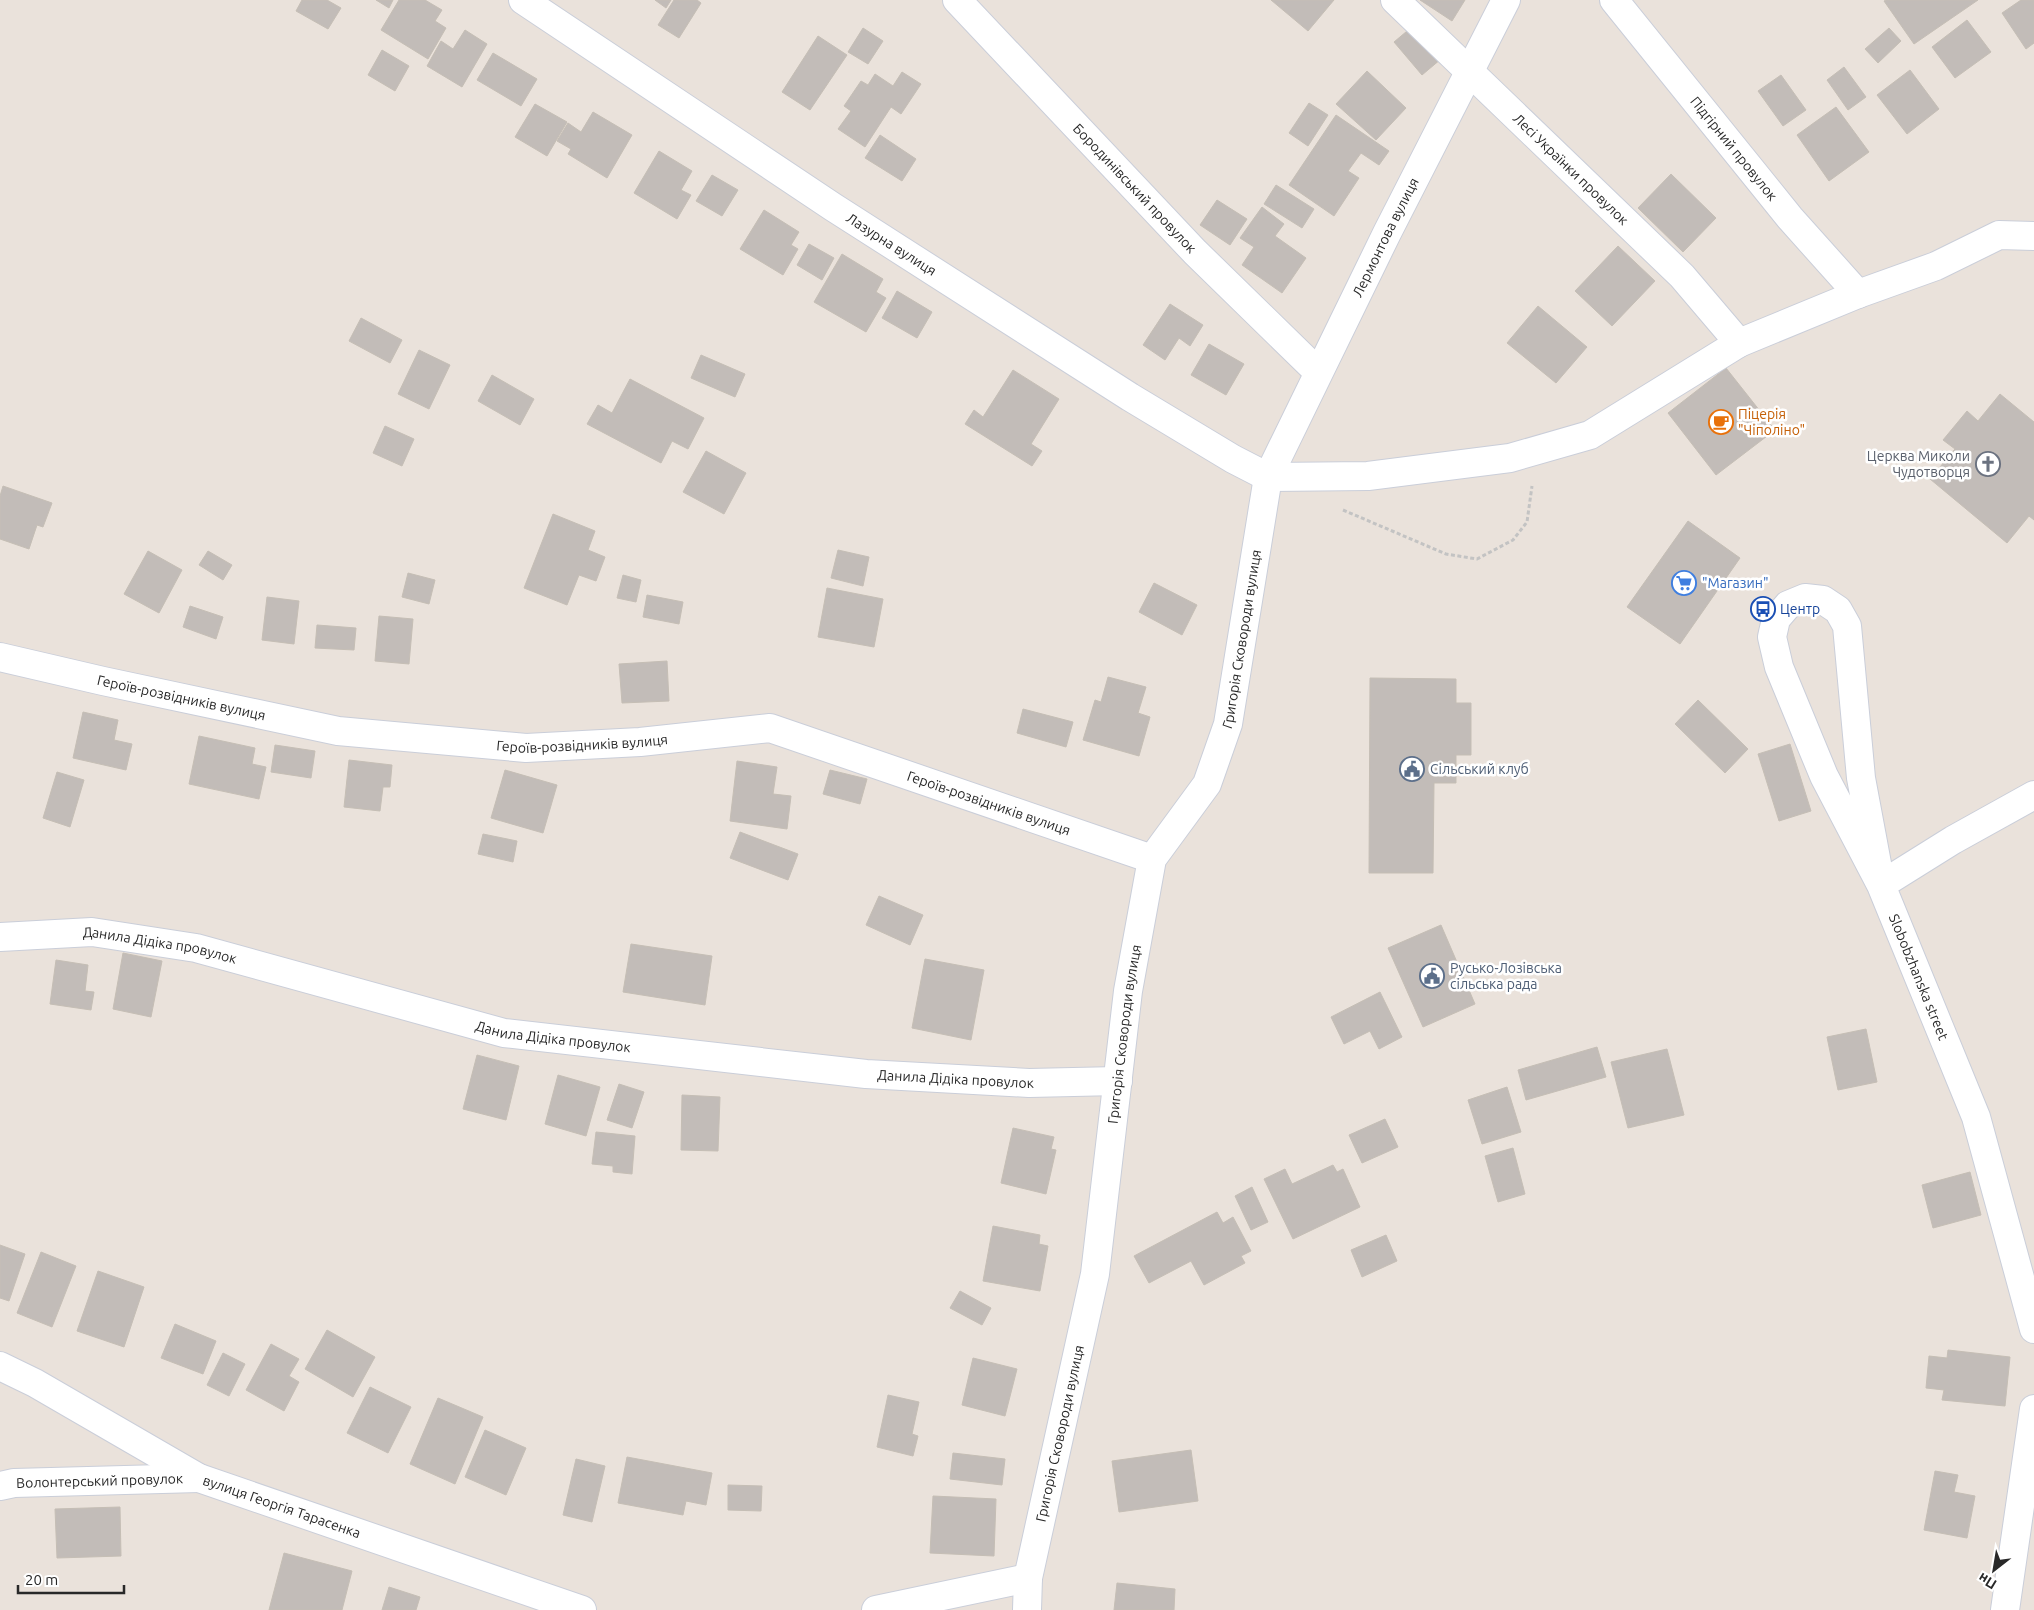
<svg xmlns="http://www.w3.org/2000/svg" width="2034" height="1610" viewBox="0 0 2034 1610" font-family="Ubuntu,sans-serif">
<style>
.building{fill:#c2bcb8;stroke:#c5beb5}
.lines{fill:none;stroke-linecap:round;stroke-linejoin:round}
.minor-casing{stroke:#caced9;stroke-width:30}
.path{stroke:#c3c3c3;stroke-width:3;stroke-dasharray:4 2.5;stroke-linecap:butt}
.minor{stroke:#fff;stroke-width:28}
.labels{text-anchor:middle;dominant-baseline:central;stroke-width:5;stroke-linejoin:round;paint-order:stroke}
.street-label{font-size:14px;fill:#282828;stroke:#fff}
.food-label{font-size:14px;fill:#c56008;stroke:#fff;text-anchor:start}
.worship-label{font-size:14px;fill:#5b616d;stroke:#fff;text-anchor:end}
.shop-label{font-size:14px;fill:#366cbe;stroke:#fff;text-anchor:start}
.transit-label{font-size:14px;fill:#164399;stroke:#fff;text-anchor:start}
.service-label{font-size:14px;fill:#4e5e75;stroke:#fff;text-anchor:start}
</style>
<rect width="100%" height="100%" fill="#eae2db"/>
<g class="building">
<path d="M302,0H327L341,8L328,29L296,11Z"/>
<path d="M376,0H393L389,8Z"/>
<path d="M399,0H425L442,10L435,21L446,28L428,59L381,30Z"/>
<path d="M655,0H671L666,8Z"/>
<path d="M674,0H697L701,3L679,38L658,25Z"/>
<path d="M1271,0H1334L1308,31Z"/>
<path d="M1420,0H1465L1452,21Z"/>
<path d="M1886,0H1978L1914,44L1884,1Z"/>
<path d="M2021,0H2034V43L2026,49L2002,13Z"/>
<path d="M1967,20L1991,52L1955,78L1932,47Z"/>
<path d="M1413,26L1441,59L1422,75L1394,42Z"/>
<path d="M863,28L883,41L868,64L848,52Z"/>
<path d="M1889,28L1901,41L1878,63L1865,49Z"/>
<path d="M465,30L487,44L462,87L427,66L441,41L453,49Z"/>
<path d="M818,36L847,55L810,110L782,92Z"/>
<path d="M382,50L409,66L395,91L368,75Z"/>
<path d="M493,53L537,79L521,106L477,80Z"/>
<path d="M1844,67L1866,97L1848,110L1827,80Z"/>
<path d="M1910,70L1939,109L1907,134L1877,95Z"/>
<path d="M1367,71L1406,108L1376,140L1336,104Z"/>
<path d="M902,72L921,84L901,114L891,107L865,147L838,129L851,111L844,106L861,81L868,85L875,74L893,86Z"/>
<path d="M1781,75L1806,110L1783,126L1758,91Z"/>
<path d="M1309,103L1328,115L1308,146L1289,133Z"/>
<path d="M535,104L567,122L547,156L515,137Z"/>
<path d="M1836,107L1869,152L1829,181L1797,135Z"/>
<path d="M593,112L632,135L607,178L568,154L571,149L557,141L568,123L581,132Z"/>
<path d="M1336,115L1389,151L1379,165L1361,153L1348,171L1359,178L1334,216L1289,185Z"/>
<path d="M880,135L916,159L902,181L865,158Z"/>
<path d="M659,151L692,171L681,190L691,195L677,219L634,193Z"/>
<path d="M1671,174L1716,218L1683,252L1638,208Z"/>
<path d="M712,175L738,190L722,216L696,201Z"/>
<path d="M1276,185L1314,209L1302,228L1264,204Z"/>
<path d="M1217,200L1247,219L1230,245L1200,225Z"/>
<path d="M1262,207L1284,224L1275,236L1306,258L1282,293L1242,265L1254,247L1240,238Z"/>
<path d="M764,210L799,232L791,245L798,249L783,275L740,249Z"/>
<path d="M809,244L834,258L822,280L797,265Z"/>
<path d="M1618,246L1655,281L1612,326L1575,291Z"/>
<path d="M842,254L883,279L876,292L886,298L866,332L814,302Z"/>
<path d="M897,291L932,312L917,338L882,318Z"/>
<path d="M1170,304L1203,325L1190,346L1179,338L1165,360L1143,345Z"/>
<path d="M1538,306L1587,347L1556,383L1507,343Z"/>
<path d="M361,318L402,340L390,363L349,341Z"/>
<path d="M1209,344L1244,364L1226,395L1191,375Z"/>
<path d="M419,350L450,365L429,409L398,394Z"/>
<path d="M701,355L745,374L735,397L691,378Z"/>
<path d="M1726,368L1775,430L1716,475L1668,413Z"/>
<path d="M1013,370L1059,399L1031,444L1042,451L1032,466L965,424L974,410L983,417Z"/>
<path d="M492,375L534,399L520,425L478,401Z"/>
<path d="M630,379L704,418L688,449L672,441L661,463L587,424L598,405L612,413Z"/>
<path d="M2000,394L2034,422V520L2029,516L2007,543L1930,479L1955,449L1943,440L1967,411L1978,421Z"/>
<path d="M385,426L414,439L402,466L373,453Z"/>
<path d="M706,451L746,473L724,514L683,492Z"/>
<path d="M3,486L52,503L43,527L37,525L29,549L0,539V496Z"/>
<path d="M553,514L595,531L588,550L605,557L596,581L579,575L567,605L524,588Z"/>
<path d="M1688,521L1740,558L1680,644L1627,607Z"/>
<path d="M838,550L869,557L863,586L831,578Z"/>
<path d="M148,551L182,570L159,613L124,594Z"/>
<path d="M208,551L232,565L223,580L199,565Z"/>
<path d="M408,573L435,580L429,604L402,597Z"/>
<path d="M623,575L641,580L636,602L617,598Z"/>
<path d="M1154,583L1197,605L1182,635L1139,612Z"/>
<path d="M827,588L883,599L874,647L818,637Z"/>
<path d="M647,595L683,602L679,624L643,617Z"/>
<path d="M267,597L299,601L294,644L262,640Z"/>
<path d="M190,606L223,617L216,639L183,627Z"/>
<path d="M379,616L413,619L409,664L375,661Z"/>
<path d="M317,625L356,628L354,650L315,648Z"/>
<path d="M667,661L669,701L622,703L619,664Z"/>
<path d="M1108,677L1146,687L1138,713L1150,717L1139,756L1083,740L1095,700L1101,702Z"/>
<path d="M1370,678L1456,679V703H1471V755H1456V783H1434L1433,873H1369Z"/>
<path d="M1698,700L1748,749L1725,773L1675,724Z"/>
<path d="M1023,709L1073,722L1066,747L1017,733Z"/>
<path d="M83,712L118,720L114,740L132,744L126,770L73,758Z"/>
<path d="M199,736L255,748L252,764L266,767L259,799L189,784Z"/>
<path d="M1790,744L1811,811L1779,821L1758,754Z"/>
<path d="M275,745L315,751L311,778L271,772Z"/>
<path d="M349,760L392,765L390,787H383L380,811L344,807Z"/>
<path d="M737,761L777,767L773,794L791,796L787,829L730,821Z"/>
<path d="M505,770L557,785L543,833L491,818Z"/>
<path d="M830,770L867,779L860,804L823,794Z"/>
<path d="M57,772L84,780L70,827L43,818Z"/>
<path d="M740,832L798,854L788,880L730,858Z"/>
<path d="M483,834L517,841L513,862L478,854Z"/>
<path d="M879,896L923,915L910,945L866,925Z"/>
<path d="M1441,925L1475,1004L1423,1027L1388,948Z"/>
<path d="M631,944L712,956L705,1005L623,992Z"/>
<path d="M123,953L162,961L151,1017L113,1009Z"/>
<path d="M925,959L984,970L971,1040L912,1028Z"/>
<path d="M56,960L88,965L85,991L94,992L91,1010L50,1004Z"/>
<path d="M1380,992L1402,1037L1379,1049L1370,1031L1344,1044L1331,1017Z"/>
<path d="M1866,1029L1877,1082L1838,1090L1827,1037Z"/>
<path d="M1597,1047L1606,1077L1526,1100L1518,1070Z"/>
<path d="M1667,1049L1684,1115L1628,1128L1611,1062Z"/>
<path d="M477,1055L519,1066L506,1120L463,1109Z"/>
<path d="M558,1075L600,1087L586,1136L545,1124Z"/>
<path d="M619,1084L644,1092L632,1128L607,1120Z"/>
<path d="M1507,1087L1521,1132L1482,1144L1468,1100Z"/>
<path d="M682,1095L720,1097L718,1151L681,1150Z"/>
<path d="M1385,1119L1398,1147L1362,1163L1349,1135Z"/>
<path d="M1013,1128L1054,1137L1051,1149L1056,1150L1046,1194L1001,1183Z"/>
<path d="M596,1132L635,1136L632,1174L613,1172V1166L592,1164Z"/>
<path d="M1513,1148L1525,1194L1498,1202L1485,1156Z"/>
<path d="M1333,1165L1337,1172L1343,1169L1360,1207L1293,1239L1264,1179L1285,1169L1292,1184Z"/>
<path d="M1970,1172L1981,1215L1933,1228L1922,1185Z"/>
<path d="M1252,1187L1268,1222L1251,1230L1235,1196Z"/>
<path d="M1217,1212L1223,1223L1233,1217L1251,1251L1241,1256L1245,1263L1204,1285L1191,1261L1149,1283L1134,1256Z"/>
<path d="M993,1226L1040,1235L1039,1244L1048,1246L1040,1291L983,1281Z"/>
<path d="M1386,1235L1397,1261L1362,1277L1351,1250Z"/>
<path d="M0,1245L25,1254L9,1301L0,1298Z"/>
<path d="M41,1252L76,1266L52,1327L17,1313Z"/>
<path d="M98,1271L144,1287L124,1347L77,1331Z"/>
<path d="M960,1291L991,1308L982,1325L950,1308Z"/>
<path d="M175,1324L216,1341L203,1374L161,1358Z"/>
<path d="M327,1330L375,1357L353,1397L305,1369Z"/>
<path d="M271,1344L299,1359L289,1376L299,1382L284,1411L246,1390Z"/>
<path d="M1948,1350L2010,1357L2005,1406L1942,1400L1944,1390L1926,1388L1929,1356L1947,1358Z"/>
<path d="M223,1353L245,1364L229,1396L207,1385Z"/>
<path d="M973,1358L1017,1369L1005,1416L962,1405Z"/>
<path d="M370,1387L411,1407L388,1453L347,1433Z"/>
<path d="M888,1395L919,1402L912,1434L918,1436L913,1456L877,1447Z"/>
<path d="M438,1398L483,1417L455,1484L410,1464Z"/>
<path d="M485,1430L526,1448L506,1495L465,1477Z"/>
<path d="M1191,1450L1198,1501L1119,1512L1112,1461Z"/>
<path d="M953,1453L1005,1459L1002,1485L950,1479Z"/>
<path d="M627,1457L712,1473L706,1505L686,1501L683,1515L618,1503Z"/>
<path d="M576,1459L605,1466L592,1522L563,1515Z"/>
<path d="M1935,1471L1958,1475L1954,1492L1975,1496L1967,1538L1924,1530Z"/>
<path d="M728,1485L762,1486L761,1511L728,1510Z"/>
<path d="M933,1496L996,1499L994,1556L930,1553Z"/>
<path d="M120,1507L121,1556L57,1558L55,1509Z"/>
<path d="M284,1553L352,1571L342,1610H269Z"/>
<path d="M1117,1583L1175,1589L1174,1610H1114Z"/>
<path d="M389,1587L420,1597L416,1610H382Z"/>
</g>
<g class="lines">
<defs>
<g id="minor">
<path id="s1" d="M523,0L833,207L1130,397L1233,459L1268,477L1368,476L1510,458L1590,435L1739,343L1858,294L1936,266L1999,235L2034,236"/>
<path id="s2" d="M957,0L1195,252L1318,372"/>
<path id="s3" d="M1395,0L1682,276L1739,343"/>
<path id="s4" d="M1614,0L1790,218L1858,294"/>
<path id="s5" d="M0,657L103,681L338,731L526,748L640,742L770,728L1152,859"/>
<path id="s6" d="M2034,795L1953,840L1881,885L1861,778L1847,626L1838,610L1823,600L1805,598L1788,605L1776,619L1772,637L1779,667L1824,776L1881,885L1976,1117L2034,1329"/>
<path id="s7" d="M0,937L92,932L196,948L504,1033L866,1074L1029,1083L1118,1081"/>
<path id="s8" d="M0,1366L35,1383L199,1478L582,1610"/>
<path id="s9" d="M0,1486L14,1483L199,1478"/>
<path d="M876,1610L1028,1578"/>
<path id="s10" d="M1027,1610L1028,1578L1095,1274L1128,991L1152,859L1207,784L1228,724L1268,477L1387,233L1506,0"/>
<path d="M2005,1610L2034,1409"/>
</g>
</defs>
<use href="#minor" class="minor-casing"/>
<path class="path" d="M1343,510L1446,554L1477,559L1513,540L1527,522L1532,486"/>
<use href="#minor" class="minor"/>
</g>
<defs>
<symbol id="cafe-ring" viewBox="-11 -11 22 22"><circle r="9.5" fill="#fff" stroke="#e8710a" stroke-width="1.5"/><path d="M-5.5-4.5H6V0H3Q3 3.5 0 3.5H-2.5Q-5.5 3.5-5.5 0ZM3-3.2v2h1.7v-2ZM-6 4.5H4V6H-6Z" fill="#e8710a"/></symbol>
<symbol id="church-ring" viewBox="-11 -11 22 22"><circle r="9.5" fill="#fff" stroke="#6b7280" stroke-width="1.5"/><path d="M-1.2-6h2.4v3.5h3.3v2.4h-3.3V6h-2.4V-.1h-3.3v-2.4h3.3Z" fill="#6b7280"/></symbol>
<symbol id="supermarket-ring" viewBox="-11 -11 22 22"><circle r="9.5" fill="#fff" stroke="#3f7fe0" stroke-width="1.5"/><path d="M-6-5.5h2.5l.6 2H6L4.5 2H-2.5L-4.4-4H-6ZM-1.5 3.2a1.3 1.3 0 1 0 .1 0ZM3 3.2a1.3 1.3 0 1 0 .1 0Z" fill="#3f7fe0"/></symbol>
<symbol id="bus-ring" viewBox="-11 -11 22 22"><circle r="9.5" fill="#fff" stroke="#1a4fb4" stroke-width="1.5"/><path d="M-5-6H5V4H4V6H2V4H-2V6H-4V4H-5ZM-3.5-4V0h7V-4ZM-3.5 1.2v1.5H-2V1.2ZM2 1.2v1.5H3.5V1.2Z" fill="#1a4fb4"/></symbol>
<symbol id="civic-ring" viewBox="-11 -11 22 22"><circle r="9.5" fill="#fff" stroke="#5c6f8a" stroke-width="1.5"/><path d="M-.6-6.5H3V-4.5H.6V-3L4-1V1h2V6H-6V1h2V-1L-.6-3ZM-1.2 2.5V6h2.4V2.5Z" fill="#5c6f8a"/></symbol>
</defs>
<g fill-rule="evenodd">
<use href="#cafe-ring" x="1707" y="408" width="28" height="28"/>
<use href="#church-ring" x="1974" y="450" width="28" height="28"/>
<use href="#supermarket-ring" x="1670" y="569" width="28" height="28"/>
<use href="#bus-ring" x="1749" y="595" width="28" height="28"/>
<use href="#civic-ring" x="1398" y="755" width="28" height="28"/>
<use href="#civic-ring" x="1418" y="962" width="28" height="28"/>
</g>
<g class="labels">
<g class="street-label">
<text stroke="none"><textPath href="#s4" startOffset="191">Підгірний провулок</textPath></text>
<text stroke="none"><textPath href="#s3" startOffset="244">Лесі Українки провулок</textPath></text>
<text stroke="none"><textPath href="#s2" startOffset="259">Бородинівський провулок</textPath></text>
<text stroke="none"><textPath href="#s10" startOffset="1436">Лермонтова вулиця</textPath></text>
<text stroke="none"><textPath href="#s1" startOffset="442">Лазурна вулиця</textPath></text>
<text stroke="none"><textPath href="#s10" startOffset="1005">Григорія Сковороди вулиця</textPath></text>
<text stroke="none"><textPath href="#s5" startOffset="186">Героїв-розвідників вулиця</textPath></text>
<text stroke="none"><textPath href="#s5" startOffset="591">Героїв-розвідників вулиця</textPath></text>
<text stroke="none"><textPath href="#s5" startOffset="1011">Героїв-розвідників вулиця</textPath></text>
<text stroke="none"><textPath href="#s7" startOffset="161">Данила Дідіка провулок</textPath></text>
<text stroke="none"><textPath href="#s6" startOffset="920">Slobobzhanska street</textPath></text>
<text stroke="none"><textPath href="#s10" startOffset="585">Григорія Сковороди вулиця</textPath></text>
<text stroke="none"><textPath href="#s7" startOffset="566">Данила Дідіка провулок</textPath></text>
<text stroke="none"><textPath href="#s7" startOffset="971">Данила Дідіка провулок</textPath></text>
<text stroke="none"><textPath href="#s10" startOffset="180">Григорія Сковороди вулиця</textPath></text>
<text stroke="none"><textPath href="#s9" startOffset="100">Волонтерський провулок</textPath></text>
<text stroke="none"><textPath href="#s8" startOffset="316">вулиця Георгія Тарасенка</textPath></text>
</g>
<g class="food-label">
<text x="1738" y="414">Піцерія<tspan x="1738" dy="16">"Чіполіно"</tspan></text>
</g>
<g class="worship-label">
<text x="1970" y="456">Церква Миколи<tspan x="1970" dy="16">Чудотворця</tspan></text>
</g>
<g class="shop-label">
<text x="1702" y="583">"Магазин"</text>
</g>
<g class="transit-label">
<text x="1780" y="609">Центр</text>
</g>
<g class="service-label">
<text x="1430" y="769">Сільський клуб</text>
<text x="1450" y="968">Русько-Лозівська<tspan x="1450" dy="16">сільська рада</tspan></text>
</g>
</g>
<g transform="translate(1994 1570) rotate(211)" stroke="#ffffff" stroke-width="4" paint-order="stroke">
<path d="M0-4L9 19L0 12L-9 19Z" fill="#282828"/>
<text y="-8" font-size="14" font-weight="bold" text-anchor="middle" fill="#282828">Пн</text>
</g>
<path d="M18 1585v8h106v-8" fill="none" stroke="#282828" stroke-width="2.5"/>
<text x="25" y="1585" font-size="15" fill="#282828" stroke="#ffffff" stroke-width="4" paint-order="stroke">20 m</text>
</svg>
